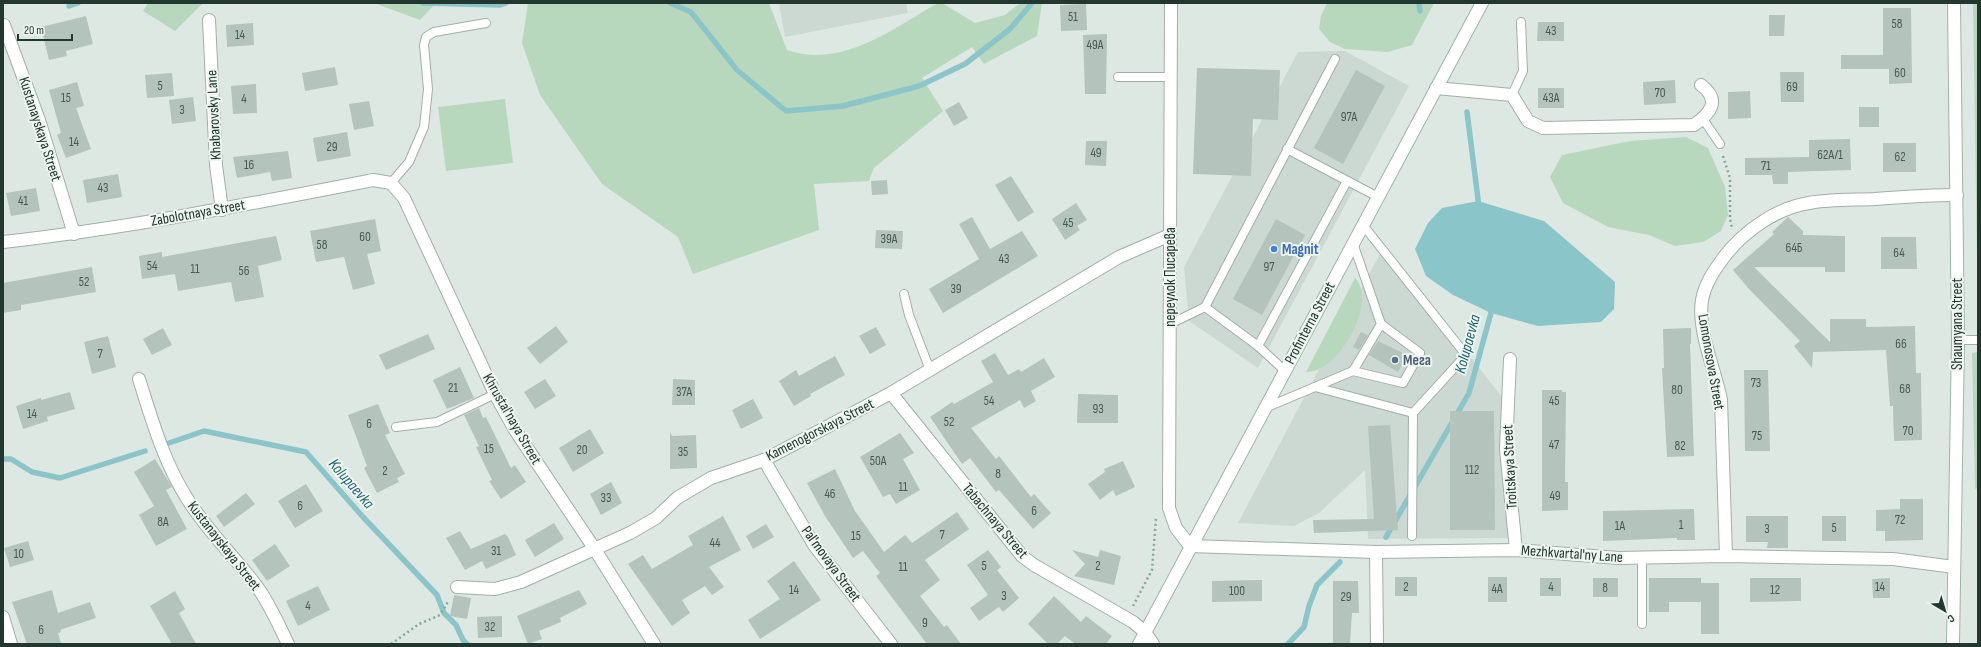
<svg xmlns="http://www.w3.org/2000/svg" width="1981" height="647" viewBox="0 0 1981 647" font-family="'Sofia Sans Condensed',sans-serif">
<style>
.built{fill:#ccd8d2}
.green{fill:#b8d8be}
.water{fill:#8ac5ca}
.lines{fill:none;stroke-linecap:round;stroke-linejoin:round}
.stream{stroke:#8ac5ca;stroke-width:5.5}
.building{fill:#b4c3bc}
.lane-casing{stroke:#a2afa9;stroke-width:10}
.street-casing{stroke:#a2afa9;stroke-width:14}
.secondary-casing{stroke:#9eb3aa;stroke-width:14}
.path{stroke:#81aa9a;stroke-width:2.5;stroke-dasharray:2 3;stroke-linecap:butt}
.lane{stroke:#fff;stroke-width:8}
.street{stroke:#fff;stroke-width:12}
.secondary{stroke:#fff;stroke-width:12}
.shop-dot{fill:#3f7fe0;stroke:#eef5f1;stroke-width:1.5}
.service-dot{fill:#5c6f8a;stroke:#eef5f1;stroke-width:1.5}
.labels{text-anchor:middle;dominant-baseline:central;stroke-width:4;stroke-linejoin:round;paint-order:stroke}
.number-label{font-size:13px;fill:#465a52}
.street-label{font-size:15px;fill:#21372f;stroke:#eef5f1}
.shop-label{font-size:15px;font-weight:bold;fill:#366cbe;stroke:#eef5f1;text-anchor:start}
.service-label{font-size:15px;font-weight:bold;fill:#4e5e75;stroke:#eef5f1;text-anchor:start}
.water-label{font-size:16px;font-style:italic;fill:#21666d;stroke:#eef5f1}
</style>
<rect width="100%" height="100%" fill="#dee8e3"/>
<g class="built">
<path d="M779,3H906L908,13L785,37Z"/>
<path d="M1345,51L1409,86L1258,368L1189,321L1184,267L1298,52Z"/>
<path d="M1384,246L1502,397L1508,538L1368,539L1365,470L1319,513L1294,526L1238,523Z"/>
</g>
<g class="green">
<path d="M148,3H203L175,31L143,11Z"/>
<path d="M374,3H436L420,20Z"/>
<path d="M528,3H769L787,50C842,69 892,29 938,3H942L975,23L1005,15L1020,3H1042L1037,36L984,64L972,47L922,78L943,111L874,168L869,181L814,184L819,230L693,274L678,237L602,184L540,95L522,43Z"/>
<path d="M1327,3H1434L1412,45L1388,52L1345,49L1330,42L1319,29L1321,16Z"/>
<path d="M1973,3H1978V325Z"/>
<path d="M505,99L513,163L446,171L438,107Z"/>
<path d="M1686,137L1708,148L1725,187L1728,215L1721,231L1703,242L1675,246L1649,235L1608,227L1563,203L1550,177L1562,155L1630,141Z"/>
<path d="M1355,278C1379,302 1337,374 1306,372Z"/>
<path d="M1978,352V488L1975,489L1972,353Z"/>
</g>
<path class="water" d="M1478,201L1544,221L1615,282L1614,309L1601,322L1538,326L1491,313L1453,295L1426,276L1415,249L1428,223L1442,208Z"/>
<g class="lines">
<g class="stream">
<path d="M423,3L500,5L506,3"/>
<path d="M670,3L691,12L737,70L786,111L843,106L919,86L965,64L1010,29L1032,3"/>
<path d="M1419,3L1420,11"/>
<path d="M69,6L78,3"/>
<path d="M1467,112L1479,207"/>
<path d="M166,444L204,431L306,452L363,517L437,595L444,613L456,625L463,640L467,644"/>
<path d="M3,459H11L32,472L60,478L145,451"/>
<path d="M1386,537L1469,393L1491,313L1490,307"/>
<path d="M1288,644L1304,627L1309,606L1317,585L1340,562"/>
</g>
</g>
<g class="building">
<path d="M1086,4L1087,30L1061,31L1060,5Z"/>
<path d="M1883,8H1911L1912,83L1889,84V69H1841V55H1883Z"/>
<path d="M1769,15H1785L1784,36H1769Z"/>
<path d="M86,16L93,44L66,51L67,56L49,60L41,27Z"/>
<path d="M1538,22H1564V41H1537Z"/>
<path d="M253,23L254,45L227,47L226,25Z"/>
<path d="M1107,34L1106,94H1085L1083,35Z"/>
<path d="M335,67L338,85L305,91L302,73Z"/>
<path d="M1197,68L1280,70L1278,120L1253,119L1251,176L1193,174Z"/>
<path d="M1356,70L1385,86L1343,164L1314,148Z"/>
<path d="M1780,72H1804V102H1781Z"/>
<path d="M172,73L174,96L147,98L145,75Z"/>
<path d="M1675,80L1676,103L1644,105L1643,82Z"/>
<path d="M77,82L84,106L76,108L91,149L66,158L57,135L61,133L49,90Z"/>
<path d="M256,84L257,113L233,114L231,86Z"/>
<rect x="1538" y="88" width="26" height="20"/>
<path d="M1750,91L1751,118L1728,119V92Z"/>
<path d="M193,97L196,121L172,124L169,100Z"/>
<path d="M369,101L374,126L354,130L349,104Z"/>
<path d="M959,102L968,118L954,126L945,110Z"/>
<rect x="1859" y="107" width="20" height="20"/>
<path d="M347,132L351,156L317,162L313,138Z"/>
<path d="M1850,139L1851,170L1788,172V184H1773L1772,175H1745V158L1809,157V140Z"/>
<path d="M1086,141H1107L1106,166L1085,165Z"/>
<rect x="1883" y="143" width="33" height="29"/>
<path d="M288,151L292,178L272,181L270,172L237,178L233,157Z"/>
<path d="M118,174L122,197L87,203L83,180Z"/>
<path d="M1011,176L1034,212L1018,222L995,185Z"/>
<path d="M887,180L888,194L872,195L871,181Z"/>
<path d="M36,188L40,211L11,216L6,193Z"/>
<path d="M1076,203L1087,220L1077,226L1080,230L1065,240L1052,219Z"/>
<path d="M972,217L990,249L1022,231L1038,256L943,313L929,289L979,259L959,224Z"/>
<path d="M1788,217L1803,231V235L1845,236V272H1825V267H1754L1830,342V319H1866V327L1915,326L1916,373H1921L1922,440L1894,441L1893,406H1890L1886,350L1813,352L1812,368L1794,346L1800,341L1749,289L1733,270L1774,234L1772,232Z"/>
<path d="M375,219L381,251L367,254L375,284L353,290L344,257L316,262L310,231Z"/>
<path d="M1276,219L1305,235L1262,315L1233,299Z"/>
<path d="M876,230L903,231L902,249L875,248Z"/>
<path d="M276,236L282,260L258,266L264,297L235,302L231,282L178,291L175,274L142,279L139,256L162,252V257Z"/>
<path d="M1881,237H1916L1917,269H1881Z"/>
<path d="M92,267L96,292L21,305V310L3,313V283Z"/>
<path d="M556,326L568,342L540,364L527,348Z"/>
<path d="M876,327L886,345L870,354L859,336Z"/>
<path d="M163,328L172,345L152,355L143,339Z"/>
<path d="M1691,328V344H1690L1694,456L1667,457L1662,368H1664L1663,329Z"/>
<path d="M1361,332L1368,335L1359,350L1353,347Z"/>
<path d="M428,334L435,349L386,370L379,355Z"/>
<path d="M108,336L116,367L92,374L84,342Z"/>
<path d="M1378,341L1407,355L1398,372L1369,355Z"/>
<path d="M995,353L1008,375L1019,369L1021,372L1044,358L1055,377L1031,391L1036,401L1024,408L1020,400L971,428L996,459L999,456L1031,497L1034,494L1051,513L1033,529L999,490L996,492L970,458L962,464L930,417L952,402L954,404L993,382L981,361Z"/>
<path d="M835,356L845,375L810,394L811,396L794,406L779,381L796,370L799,376Z"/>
<path d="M460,367L474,398L447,409L433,380Z"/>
<path d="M1744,370H1768L1770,451H1745Z"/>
<path d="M545,379L556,396L535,409L524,392Z"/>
<path d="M673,379L695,380V405H672Z"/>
<path d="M1542,390H1562V392H1566L1565,482H1568V510L1542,511Z"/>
<path d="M70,392L75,409L47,417L48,421L23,429L16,406L41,398V400Z"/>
<path d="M1078,394L1118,395V423H1077Z"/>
<path d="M753,399L763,418L741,429L732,410Z"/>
<path d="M378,404L390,433L385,435L405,474L397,478L399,482L377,493L364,468L367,466L348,415Z"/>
<path d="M479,408L483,418L486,417L511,468L515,465L526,482L501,499L489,481L492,480L476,447L479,446L464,415Z"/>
<path d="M1450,411H1494L1495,530H1450Z"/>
<path d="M1390,425L1398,530L1314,533L1313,520L1374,519L1368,426Z"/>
<path d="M590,429L604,453L573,472L559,448Z"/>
<path d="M670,432L672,436L696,435L697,468L670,469Z"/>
<path d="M900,433L914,453L903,459L920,490L896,504L890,494L883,497L860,457Z"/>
<path d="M155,459L172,487L166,490L187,529L156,546L139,515L154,506L134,472Z"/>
<path d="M1123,461L1135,487L1116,496L1113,490L1100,500L1088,484L1105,472L1104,469Z"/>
<path d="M835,469L855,511L884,552L905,535L912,543L957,512L969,529L925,560L940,580L920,596L944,627L947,625L961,644H927L876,576L880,573L863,551L853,558L825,516L807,483Z"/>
<path d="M611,482L622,503L601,515L590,494Z"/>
<path d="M306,484L323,511L295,528L278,501Z"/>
<path d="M246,493L255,504L224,527L216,516Z"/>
<path d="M1900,499H1923V540L1885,541V531H1876V510L1900,509Z"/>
<path d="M1694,509L1695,540H1677V538L1603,541V511Z"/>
<path d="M723,516L741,550L709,567L724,587L712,595L705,586L682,600L690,613L672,626L628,564L643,555L652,569L693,545L688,536Z"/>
<path d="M1746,516H1788V548H1767L1768,542H1746Z"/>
<rect x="1822" y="516" width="24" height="25"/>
<path d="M554,523L564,539L535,557L525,540Z"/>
<path d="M766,524L774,537L753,549L746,536Z"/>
<path d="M460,531L471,549L505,534L508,537L516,555L486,569L482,561L465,570L446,538Z"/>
<path d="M28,541L34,560L10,567L4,548Z"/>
<path d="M275,544L290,566L267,581L252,560Z"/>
<path d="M988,550L1001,567L997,570L1019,598L1003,612L999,607L979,621L970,608L988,595L967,565Z"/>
<path d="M1072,550L1098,557L1100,550L1121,556L1114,585L1074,576L1085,564Z"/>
<path d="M794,561L821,600L760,639L748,620L780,599L767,581Z"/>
<rect x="1395" y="577" width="22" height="19"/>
<rect x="1488" y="577" width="19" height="25"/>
<rect x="1540" y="578" width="21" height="18"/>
<rect x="1593" y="578" width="25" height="19"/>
<path d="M1649,578H1701V583H1719V634H1701V602H1669V612H1649Z"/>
<path d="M1750,578H1801V601L1750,602Z"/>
<path d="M1890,578V598H1873L1872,579Z"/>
<path d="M1262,580V601L1212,602V581Z"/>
<path d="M1333,581H1358L1359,613H1352L1350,644H1333Z"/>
<path d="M318,586L330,610L298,626L286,601Z"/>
<path d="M52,590L58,613L90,602L96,618L60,630L61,632L58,633L61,644H27L12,602Z"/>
<path d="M579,590L587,604L560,618L561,622L539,631L542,639L528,644L517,616Z"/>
<path d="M175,591L185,609L179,613L196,644H172L150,606Z"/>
<path d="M454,595L471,598L467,619L450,616Z"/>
<path d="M1054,596L1081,622L1086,616L1112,636L1106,644H1075L1065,636L1057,644H1048L1028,624Z"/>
<path d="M502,616V637L478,638L477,617Z"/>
</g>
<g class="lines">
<defs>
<g id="lane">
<path d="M1118,77H1171"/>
<path d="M1512,95L1523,71L1521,22"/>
<path d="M1703,119L1720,144"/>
<path d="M1287,149L1378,197"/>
<path d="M391,183L409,162L424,127L428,89L424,45L426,37L434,32L486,23"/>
<path d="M1363,225L1466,355L1413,413L1412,536"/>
<path d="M904,294L909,315L930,370"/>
<path d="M1205,307L1335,59"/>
<path d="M1170,324L1205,307L1258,346L1284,370"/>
<path d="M1958,340H1978"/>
<path d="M1258,346L1347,181"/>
<path d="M1353,371L1403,383L1420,353L1381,324"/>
<path d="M1315,387L1413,413"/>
<path d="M1265,408L1353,371L1381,324L1353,243"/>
<path d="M396,427L437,422L495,394"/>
<path d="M1642,557V624"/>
</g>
<g id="street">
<path d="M1171,3L1169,508L1176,528L1190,546L1376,552L1516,550L1618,558L1726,556L1893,559L1954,567"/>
<path d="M209,20L216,165L222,210"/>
<path d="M4,25L39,120L74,234"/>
<path d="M1436,88L1512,95L1528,121L1543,128L1694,125C1711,113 1721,100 1701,85"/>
<path d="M3,242C128,228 250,204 373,180L391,183L404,198L495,394L515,430L594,548L654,644"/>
<path d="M1510,359L1506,449L1516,550"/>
<path d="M139,379C152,420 164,463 188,500C209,533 235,557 258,588C270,605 279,625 288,644"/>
<path d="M891,393L1022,556L1034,565L1133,622L1145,632"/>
<path d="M764,460L814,545L891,644"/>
<path d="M1376,552L1377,644"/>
<path d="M1726,556L1721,400C1715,369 1697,330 1702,300C1705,283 1714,271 1724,257C1743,232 1776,208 1809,203C1830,199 1853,200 1875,199C1902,197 1929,195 1957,195"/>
<path d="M457,587L495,589L521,582L630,533L656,518L677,498L711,478L764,460L891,393L1119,257L1170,235"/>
<path d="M3,617L11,644"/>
</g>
<g id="secondary">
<path d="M1145,632L1153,644"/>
<path d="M1139,644L1482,3"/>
<path d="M1953,644L1958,340L1954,3"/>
</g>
</defs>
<use href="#lane" class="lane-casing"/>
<use href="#street" class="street-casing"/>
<use href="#secondary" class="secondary-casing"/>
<g class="path">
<path d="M1723,156L1730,178V219L1732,228"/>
<path d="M1133,606L1152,570L1156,518"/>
<path d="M391,644L419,624L440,615L449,600"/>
</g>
<use href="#lane" class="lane"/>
<use href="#street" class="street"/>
<use href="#secondary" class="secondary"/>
</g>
<circle class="shop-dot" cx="1274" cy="249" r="4"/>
<circle class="service-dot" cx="1395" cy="360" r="4"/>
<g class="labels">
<g class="number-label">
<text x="1073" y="17">51</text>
<text x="1897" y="24">58</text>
<text x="1551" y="31">43</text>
<text x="240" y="35">14</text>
<text x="1095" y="45">49А</text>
<text x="1900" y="73">60</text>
<text x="160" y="86">5</text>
<text x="1792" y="87">69</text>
<text x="1660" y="93">70</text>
<text x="66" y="98">15</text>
<text x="1551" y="98">43А</text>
<text x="244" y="99">4</text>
<text x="182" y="110">3</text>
<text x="1349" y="117">97А</text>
<text x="74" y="142">14</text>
<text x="332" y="147">29</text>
<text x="1096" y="153">49</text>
<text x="1830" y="155">62А/1</text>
<text x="1900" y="157">62</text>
<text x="249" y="165">16</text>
<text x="1766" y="166">71</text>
<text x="103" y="188">43</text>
<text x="23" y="201">41</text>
<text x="1068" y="223">45</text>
<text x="365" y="237">60</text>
<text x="889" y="239">39А</text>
<text x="322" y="245">58</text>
<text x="1794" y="248">64Б</text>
<text x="1899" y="253">64</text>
<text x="1004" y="259">43</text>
<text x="152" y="266">54</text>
<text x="1269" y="267">97</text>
<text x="195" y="269">11</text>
<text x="244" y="271">56</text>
<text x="84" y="282">52</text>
<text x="956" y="289">39</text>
<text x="1901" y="344">66</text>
<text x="100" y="354">7</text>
<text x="1756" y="383">73</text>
<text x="453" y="388">21</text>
<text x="1905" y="389">68</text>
<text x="1677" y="390">80</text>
<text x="684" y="392">37А</text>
<text x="989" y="401">54</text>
<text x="1554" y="401">45</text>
<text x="1098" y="409">93</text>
<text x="32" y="414">14</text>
<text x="949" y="422">52</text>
<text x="369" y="424">6</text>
<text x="1908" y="431">70</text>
<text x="1757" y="436">75</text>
<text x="1554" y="445">47</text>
<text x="1680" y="446">82</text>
<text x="489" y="449">15</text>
<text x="582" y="450">20</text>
<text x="683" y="452">35</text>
<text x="878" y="461">50А</text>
<text x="1472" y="470">112</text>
<text x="385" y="471">2</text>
<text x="998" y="474">8</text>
<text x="903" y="487">11</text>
<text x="830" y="494">46</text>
<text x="1555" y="496">49</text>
<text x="606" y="498">33</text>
<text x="300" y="506">6</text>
<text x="1034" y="511">6</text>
<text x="1900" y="520">72</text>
<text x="163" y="522">8А</text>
<text x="1681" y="525">1</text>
<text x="1620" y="526">1А</text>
<text x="1834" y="528">5</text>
<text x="1767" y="529">3</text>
<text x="942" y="535">7</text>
<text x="856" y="536">15</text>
<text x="715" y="543">44</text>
<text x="496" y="551">31</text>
<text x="19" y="554">10</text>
<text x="984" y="566">5</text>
<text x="1098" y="566">2</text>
<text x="903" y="567">11</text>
<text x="1406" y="587">2</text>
<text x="1551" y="587">4</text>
<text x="1880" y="587">14</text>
<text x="1605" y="588">8</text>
<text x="1497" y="589">4А</text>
<text x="794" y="590">14</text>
<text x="1775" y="590">12</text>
<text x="1237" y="591">100</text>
<text x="1004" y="596">3</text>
<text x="1346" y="597">29</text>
<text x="308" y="606">4</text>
<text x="925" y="623">9</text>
<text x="490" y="627">32</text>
<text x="41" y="630">6</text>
</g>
<g class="street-label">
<text transform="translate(214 115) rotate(-93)">Khabarovsky Lane</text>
<text transform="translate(40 129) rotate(72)">Kustanayskaya Street</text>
<text transform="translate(198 213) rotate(-10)">Zabolotnaya Street</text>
<text transform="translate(1170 277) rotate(-90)">переулок Писарева</text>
<text transform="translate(1310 323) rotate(-62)">Profinterna Street</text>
<text transform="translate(1957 324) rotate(-90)">Shaumyana Street</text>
<text transform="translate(1711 362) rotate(80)">Lomonosova Street</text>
<text transform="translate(512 419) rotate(60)">Khrustal'naya Street</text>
<text transform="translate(820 430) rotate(-27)">Kamenogorskaya Street</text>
<text transform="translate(1510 467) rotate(-93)">Troitskaya Street</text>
<text transform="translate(995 521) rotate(50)">Tabachnaya Street</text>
<text transform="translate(224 546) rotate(52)">Kustanayskaya Street</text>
<text transform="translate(1572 554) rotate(4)">Mezhkvartal'ny Lane</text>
<text transform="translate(831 564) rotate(54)">Pal'movaya Street</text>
</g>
<g class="shop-label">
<text x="1282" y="249">Magnit</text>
</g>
<g class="service-label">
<text x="1403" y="360">Мега</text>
</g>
<g class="water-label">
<text transform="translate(1468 344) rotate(-75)">Kolupaevka</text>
<text transform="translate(351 484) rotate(49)">Kolupaevka</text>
</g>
</g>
<rect width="1981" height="647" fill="none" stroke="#21372f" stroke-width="8"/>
<g transform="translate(1945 611) rotate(142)" stroke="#eef5f1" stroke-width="3" paint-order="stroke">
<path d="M0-3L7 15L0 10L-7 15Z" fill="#21372f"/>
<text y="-6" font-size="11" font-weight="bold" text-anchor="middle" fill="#21372f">С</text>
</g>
<path d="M18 34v6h54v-6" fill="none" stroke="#21372f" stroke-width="2"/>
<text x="24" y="34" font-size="12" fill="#21372f" stroke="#eef5f1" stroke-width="3" paint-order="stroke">20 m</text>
</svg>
